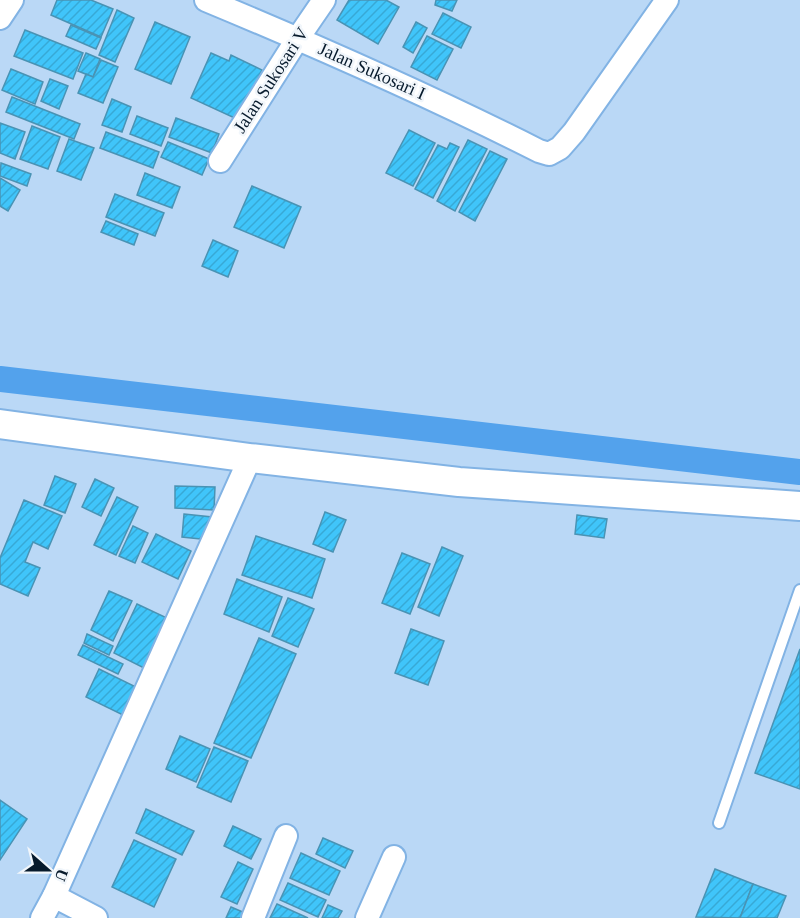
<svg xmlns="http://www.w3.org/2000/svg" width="800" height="918" viewBox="0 0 800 918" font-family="Georgia,serif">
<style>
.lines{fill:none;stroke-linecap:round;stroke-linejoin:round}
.canal{stroke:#53a2ec;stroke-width:26}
.building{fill:url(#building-hatch);stroke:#4993b4;stroke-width:1.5}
.service-casing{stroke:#82b3e4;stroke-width:14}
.minor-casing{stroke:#82b3e4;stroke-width:26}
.tertiary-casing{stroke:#82b3e4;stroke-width:32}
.service{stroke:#fff;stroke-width:10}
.minor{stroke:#fff;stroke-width:22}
.tertiary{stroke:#fff;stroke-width:28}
.labels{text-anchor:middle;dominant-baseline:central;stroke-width:5;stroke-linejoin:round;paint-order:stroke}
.street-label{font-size:18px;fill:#071a2c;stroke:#f1f6fb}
</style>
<defs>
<pattern id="building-hatch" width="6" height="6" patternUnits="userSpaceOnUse" patternTransform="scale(1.5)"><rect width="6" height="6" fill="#40c5fa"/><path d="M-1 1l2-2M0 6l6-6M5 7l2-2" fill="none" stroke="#37a9d6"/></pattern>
</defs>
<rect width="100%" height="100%" fill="#bad8f6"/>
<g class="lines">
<path class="canal" d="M0,379L800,472"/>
</g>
<g class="building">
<path d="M57,0H91L113,9L101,37L51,15Z"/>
<path d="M349,0H386L399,7L378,44L337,20Z"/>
<path d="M436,0H457L452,11L435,5Z"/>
<path d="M117,10L134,18L115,62L99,55Z"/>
<path d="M443,13L471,27L461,48L432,34Z"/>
<path d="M155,22L190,37L171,84L135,69Z"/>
<path d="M416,22L427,28L413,53L403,47Z"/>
<path d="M71,25L101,38L96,49L66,36Z"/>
<path d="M25,30L83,53L73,79L14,56Z"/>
<path d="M427,36L453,49L437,80L411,67Z"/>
<path d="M86,53L100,59L93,77L78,71Z"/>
<path d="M211,53L229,61L231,55L262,70L239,120L191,98Z"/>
<path d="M101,60L118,67L103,103L78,93L86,74L93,77Z"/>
<path d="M11,69L43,82L35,104L2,90Z"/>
<path d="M50,79L68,86L59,109L41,101Z"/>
<path d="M12,97L80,124L74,139L6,112Z"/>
<path d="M112,99L131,107L122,132L102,125Z"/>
<path d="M137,116L168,128L161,146L130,134Z"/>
<path d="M176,118L219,134L212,153L169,137Z"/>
<path d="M0,123L25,132L15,159L0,153Z"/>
<path d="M32,126L60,137L48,169L20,159Z"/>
<path d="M409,130L435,143L413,186L386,173Z"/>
<path d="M106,132L159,152L153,168L100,148Z"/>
<path d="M69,139L94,148L81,180L57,171Z"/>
<path d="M468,140L487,149L455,211L437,201Z"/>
<path d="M168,142L209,159L202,175L161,157Z"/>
<path d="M450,143L459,147L433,198L415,189L438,145L447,149Z"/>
<path d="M490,151L507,159L475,221L459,212Z"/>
<path d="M1,163L31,174L27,186L0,176Z"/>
<path d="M145,173L180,187L172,208L137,195Z"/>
<path d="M0,178L20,190L8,211L0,206Z"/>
<path d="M252,186L301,207L284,248L234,227Z"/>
<path d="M115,194L164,213L155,236L106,217Z"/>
<path d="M106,221L138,234L134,245L101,232Z"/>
<path d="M213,240L238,251L228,277L202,266Z"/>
<path d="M55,476L76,484L65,513L44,505Z"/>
<path d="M95,479L114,488L101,516L82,507Z"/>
<path d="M175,486L215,487L214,510L175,508Z"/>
<path d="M117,497L138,507L116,555L94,545Z"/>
<path d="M24,500L62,516L48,549L33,542L25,562L40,568L28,596L0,584V558Z"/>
<path d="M325,512L346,520L333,552L313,544Z"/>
<path d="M184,514L212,517L210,540L182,537Z"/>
<path d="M577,515L607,519L604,538L575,534Z"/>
<path d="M133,526L148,533L135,563L119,556Z"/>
<path d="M156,534L191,551L178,579L142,562Z"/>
<path d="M256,536L325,559L312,598L242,575Z"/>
<path d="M442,547L463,556L439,616L418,607Z"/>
<path d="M402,553L430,564L410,614L382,603Z"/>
<path d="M237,579L282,597L269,632L224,614Z"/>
<path d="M109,591L132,601L113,641L91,630Z"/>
<path d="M288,598L314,609L298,647L272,636Z"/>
<path d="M137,604L167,618L144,668L114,653Z"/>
<path d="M411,629L444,641L428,685L395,673Z"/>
<path d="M87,634L113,646L109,655L84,643Z"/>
<path d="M259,638L296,654L251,758L214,743Z"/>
<path d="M83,645L123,664L118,674L78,655Z"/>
<path d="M800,649V789L755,773Z"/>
<path d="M99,669L136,687L123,715L86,697Z"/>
<path d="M180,736L210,749L196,782L166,769Z"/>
<path d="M214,747L248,761L231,802L197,787Z"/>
<path d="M0,800L27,819L0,860Z"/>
<path d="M146,809L194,831L182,855L136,833Z"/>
<path d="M233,826L261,839L251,859L224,846Z"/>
<path d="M323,838L353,851L345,868L316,854Z"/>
<path d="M134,840L176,859L154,907L112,887Z"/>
<path d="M301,853L340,871L329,895L290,878Z"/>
<path d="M238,862L253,869L237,904L221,897Z"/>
<path d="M715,869L753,884L740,918L696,917Z"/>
<path d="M288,883L326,900L318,917L280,900Z"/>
<path d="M753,884L786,896L777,918H740Z"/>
<path d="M277,904L308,918H270Z"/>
<path d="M328,905L342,911L338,918H322Z"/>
<path d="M231,907L252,916L251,918H226Z"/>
</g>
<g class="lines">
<defs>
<path id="service" d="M719,823L800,590"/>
<g id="minor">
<path d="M206,0C319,47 430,96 539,151L549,154L560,148L574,132L667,0"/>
<path d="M0,18L12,0"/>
<path d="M220,161L298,38L324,0"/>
<path d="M54,896L250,458"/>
<path d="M42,918L54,896L96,918"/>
<path d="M253,918L286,836"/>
<path d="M367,918L394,857"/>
</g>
<path id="tertiary" d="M0,424L250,458L459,482L800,506"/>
</defs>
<use href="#service" class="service-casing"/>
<use href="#minor" class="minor-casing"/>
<use href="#tertiary" class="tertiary-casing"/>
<use href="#service" class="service"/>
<use href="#minor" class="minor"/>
<use href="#tertiary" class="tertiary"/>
</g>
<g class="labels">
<g class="street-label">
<text transform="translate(372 71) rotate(24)">Jalan Sukosari I</text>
<text transform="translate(271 80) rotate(-57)">Jalan Sukosari V</text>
</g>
</g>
<g transform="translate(48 870) rotate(111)" stroke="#f1f6fb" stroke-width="4.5" paint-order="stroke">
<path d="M0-4.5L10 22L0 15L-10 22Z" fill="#071a2c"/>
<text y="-9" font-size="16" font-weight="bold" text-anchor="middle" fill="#071a2c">U</text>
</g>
</svg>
